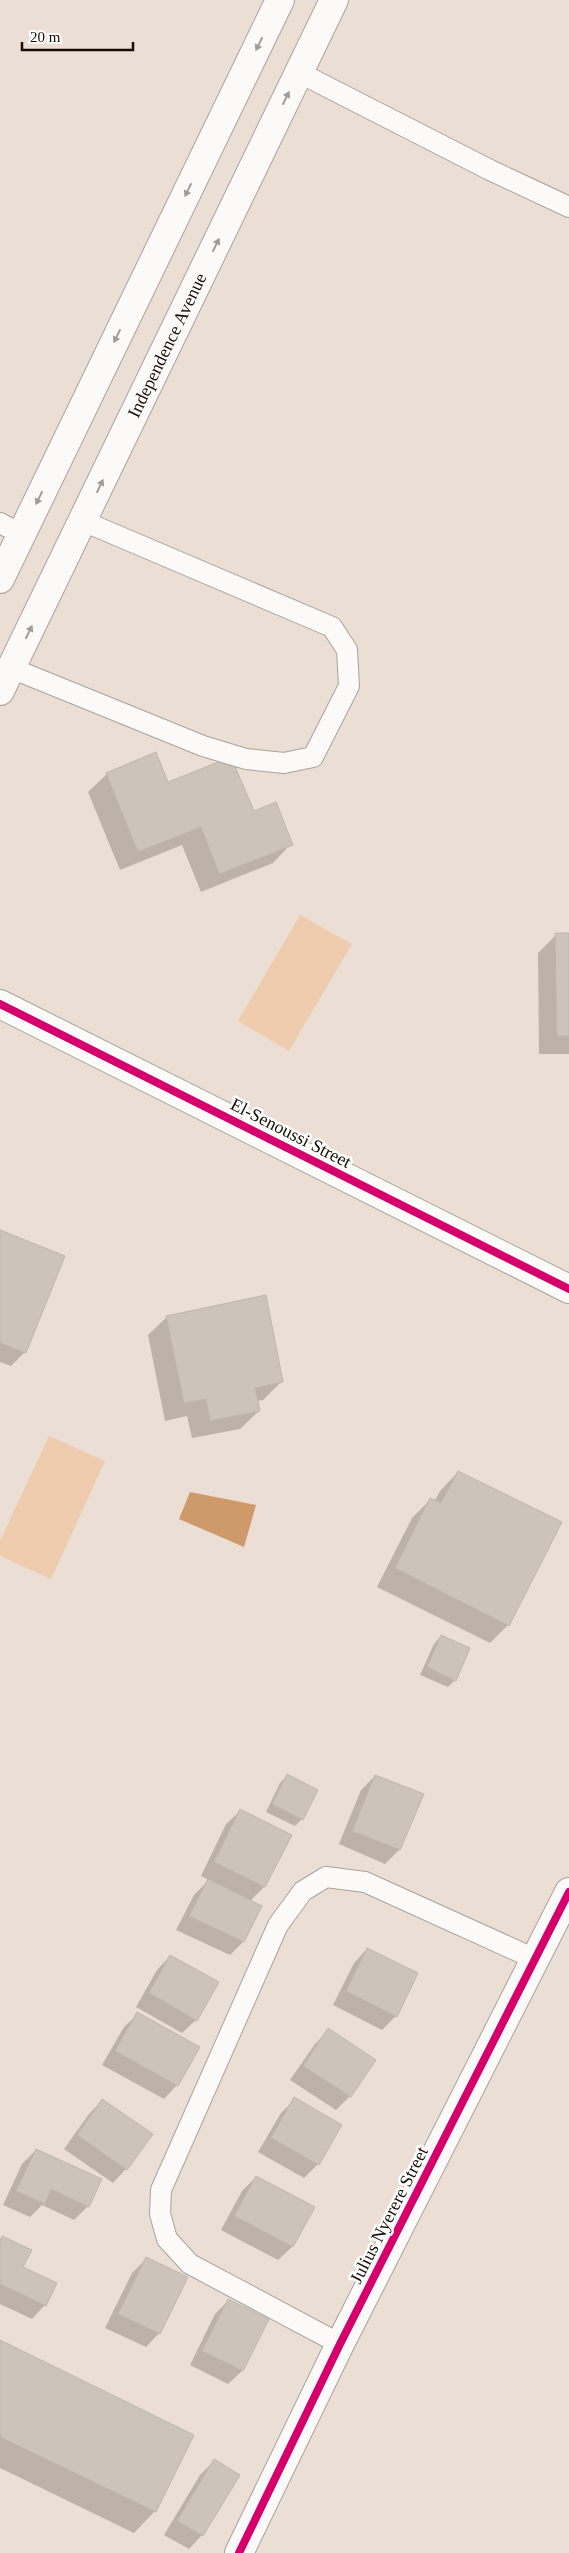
<svg xmlns="http://www.w3.org/2000/svg" width="569" height="2553" viewBox="0 0 569 2553" font-family="Georgia,serif">
<style>
.green{fill:#eeccad}
.water{fill:#ce9a69}
.shadow{fill:#0003}
.building{fill:#ccc3bb;stroke:#bfb6ae}
.lines{fill:none;stroke-linecap:round;stroke-linejoin:round}
.service-casing{stroke:#aaa199;stroke-width:22}
.minor-casing{stroke:#aaa199;stroke-width:30}
.primary-casing{stroke:#aaa199;stroke-width:30}
.service{stroke:#fcfaf9;stroke-width:20}
.minor{stroke:#fcfaf9;stroke-width:28}
.primary{stroke:#fcfaf9;stroke-width:28}
.cycleway-casing{stroke:#fff;stroke-width:11}
.cycleway{stroke:#d6006c;stroke-width:8}
.oneway{fill:#a09c99}
.labels{text-anchor:middle;dominant-baseline:central;stroke-width:5;stroke-linejoin:round;paint-order:stroke}
.street-label{font-size:18px;fill:#150e08;stroke:#fff}
</style>
<rect width="100%" height="100%" fill="#ebdfd5"/>
<g class="green">
<path d="M300,915L352,944L289,1051L238,1021Z"/>
<path d="M49,1436L105,1461L51,1579L0,1556V1541Z"/>
</g>
<path class="water" d="M190,1492L256,1505L244,1547L179,1519Z"/>
<g class="shadow">
<path d="M107,774L167,783L253,812L291,844L273,863L201,892L182,845L120,870L88,792Z"/>
<path d="M556,935H569V1054H539L538,953Z"/>
<path d="M0,1232L25,1352L11,1366L0,1362Z"/>
<path d="M167,1317L282,1381L263,1400L257,1401L259,1411L240,1429L192,1438L187,1416L165,1421L148,1335Z"/>
<path d="M458,1472L508,1625L490,1643L377,1587L412,1518L430,1500L434,1502L440,1491Z"/>
<path d="M441,1636L455,1680L448,1687L420,1675L434,1644Z"/>
<path d="M287,1776L302,1819L295,1826L266,1812L280,1783Z"/>
<path d="M375,1776L422,1795L399,1850L385,1864L339,1844L361,1790Z"/>
<path d="M240,1811L264,1887L250,1901L243,1942L230,1955L176,1930L194,1895L209,1880L201,1876L226,1824Z"/>
<path d="M367,1949L396,2016L382,2030L333,2005L354,1963Z"/>
<path d="M170,1956L196,2020L182,2033L136,2007L157,1970Z"/>
<path d="M138,2014L177,2085L164,2099L102,2065L124,2027Z"/>
<path d="M329,2030L374,2060L350,2096L336,2110L290,2080L315,2044Z"/>
<path d="M295,2099L318,2164L304,2178L258,2152L281,2113Z"/>
<path d="M102,2101L126,2169L113,2183L64,2149L89,2114Z"/>
<path d="M36,2150L88,2206L74,2220L42,2205L30,2217L3,2205L22,2164Z"/>
<path d="M256,2177L313,2208L292,2247L278,2260L221,2230L242,2191Z"/>
<path d="M3,2237L45,2305L32,2319L0,2304V2240Z"/>
<path d="M146,2259L159,2333L146,2347L105,2328L132,2273Z"/>
<path d="M229,2300L268,2319L242,2371L228,2384L190,2365L215,2314Z"/>
<path d="M0,2342L155,2511L134,2533L0,2468Z"/>
<path d="M214,2461L202,2535L189,2549L164,2535L200,2475Z"/>
</g>
<g class="building">
<path d="M156,752L168,782L231,757L254,811L276,802L293,845L219,874L201,827L138,852L106,773Z"/>
<path d="M555,933H569V1036H557Z"/>
<path d="M0,1230L65,1256L26,1353L0,1343Z"/>
<path d="M266,1295L283,1382L255,1388L260,1411L210,1421L206,1399L184,1403L166,1316Z"/>
<path d="M458,1471L562,1522L509,1626L395,1568L430,1498L441,1503Z"/>
<path d="M441,1635L470,1648L456,1681L427,1667Z"/>
<path d="M287,1774L318,1790L303,1820L272,1804Z"/>
<path d="M375,1775L424,1794L400,1850L352,1831Z"/>
<path d="M240,1809L292,1835L265,1887L214,1862Z"/>
<path d="M208,1879L262,1906L244,1942L189,1916Z"/>
<path d="M367,1948L418,1973L397,2017L346,1991Z"/>
<path d="M170,1955L219,1982L197,2021L149,1993Z"/>
<path d="M137,2012L200,2047L178,2086L115,2051Z"/>
<path d="M328,2028L376,2060L351,2097L303,2066Z"/>
<path d="M294,2097L342,2125L319,2165L271,2138Z"/>
<path d="M102,2099L153,2134L127,2170L77,2135Z"/>
<path d="M36,2149L102,2179L89,2207L51,2189L45,2204L16,2191Z"/>
<path d="M256,2176L315,2207L293,2247L234,2216Z"/>
<path d="M2,2236L32,2250L23,2267L57,2283L46,2306L0,2284V2241Z"/>
<path d="M146,2257L188,2277L160,2334L118,2314Z"/>
<path d="M228,2299L269,2319L243,2371L202,2351Z"/>
<path d="M0,2340L194,2435L156,2512L0,2437Z"/>
<path d="M214,2459L240,2475L203,2536L177,2521Z"/>
</g>
<g class="lines">
<defs>
<g id="service">
<path d="M298,72L490,170L569,207"/>
<path d="M0,523L21,534"/>
<path d="M11,668L203,746L246,759L284,763L313,757L349,686L347,650L332,627L83,521"/>
<path d="M340,2344L190,2264L167,2239L160,2214L161,2190L278,1925L303,1891L326,1877L365,1882L535,1959"/>
</g>
<g id="minor">
<path d="M0,1004L569,1289"/>
<path d="M239,2553L340,2344L569,1892"/>
</g>
<g id="primary">
<path d="M0,579L280,0"/>
<path id="s1" d="M0,691L334,0"/>
</g>
</defs>
<use href="#service" class="service-casing"/>
<use href="#minor" class="minor-casing"/>
<use href="#primary" class="primary-casing"/>
<use href="#service" class="service"/>
<use href="#minor" class="minor"/>
<use href="#primary" class="primary"/>
<defs>
<g id="cycleway">
<path d="M0,1004L569,1289"/>
<path d="M239,2553L340,2344L569,1892"/>
</g>
</defs>
<use href="#cycleway" class="cycleway-casing"/>
<use href="#cycleway" class="cycleway"/>
</g>
<defs><path id="oneway-solid" d="M-6-.8H1V-3.2L6.5 0L1 3.2V.8H-6Z" transform="scale(1.25)"/></defs>
<g class="oneway">
<use href="#oneway-solid" transform="translate(259 44) rotate(116)"/>
<use href="#oneway-solid" transform="translate(286 98) rotate(-64)"/>
<use href="#oneway-solid" transform="translate(188 190) rotate(116)"/>
<use href="#oneway-solid" transform="translate(216 245) rotate(-64)"/>
<use href="#oneway-solid" transform="translate(117 336) rotate(116)"/>
<use href="#oneway-solid" transform="translate(100 486) rotate(-64)"/>
<use href="#oneway-solid" transform="translate(39 498) rotate(116)"/>
<use href="#oneway-solid" transform="translate(29 632) rotate(-64)"/>
</g>
<g class="labels">
<g class="street-label">
<text stroke="none"><textPath href="#s1" startOffset="384">Independence Avenue</textPath></text>
<text transform="translate(291 1133) rotate(27)">El-Senoussi Street</text>
<text transform="translate(389 2215) rotate(-63)">Julius Nyerere Street</text>
</g>
</g>
<path d="M22 42v8h111v-8" fill="none" stroke="#150e08" stroke-width="2.5"/>
<text x="30" y="42" font-size="15" fill="#150e08" stroke="#ffffff" stroke-width="4" paint-order="stroke">20 m</text>
</svg>
